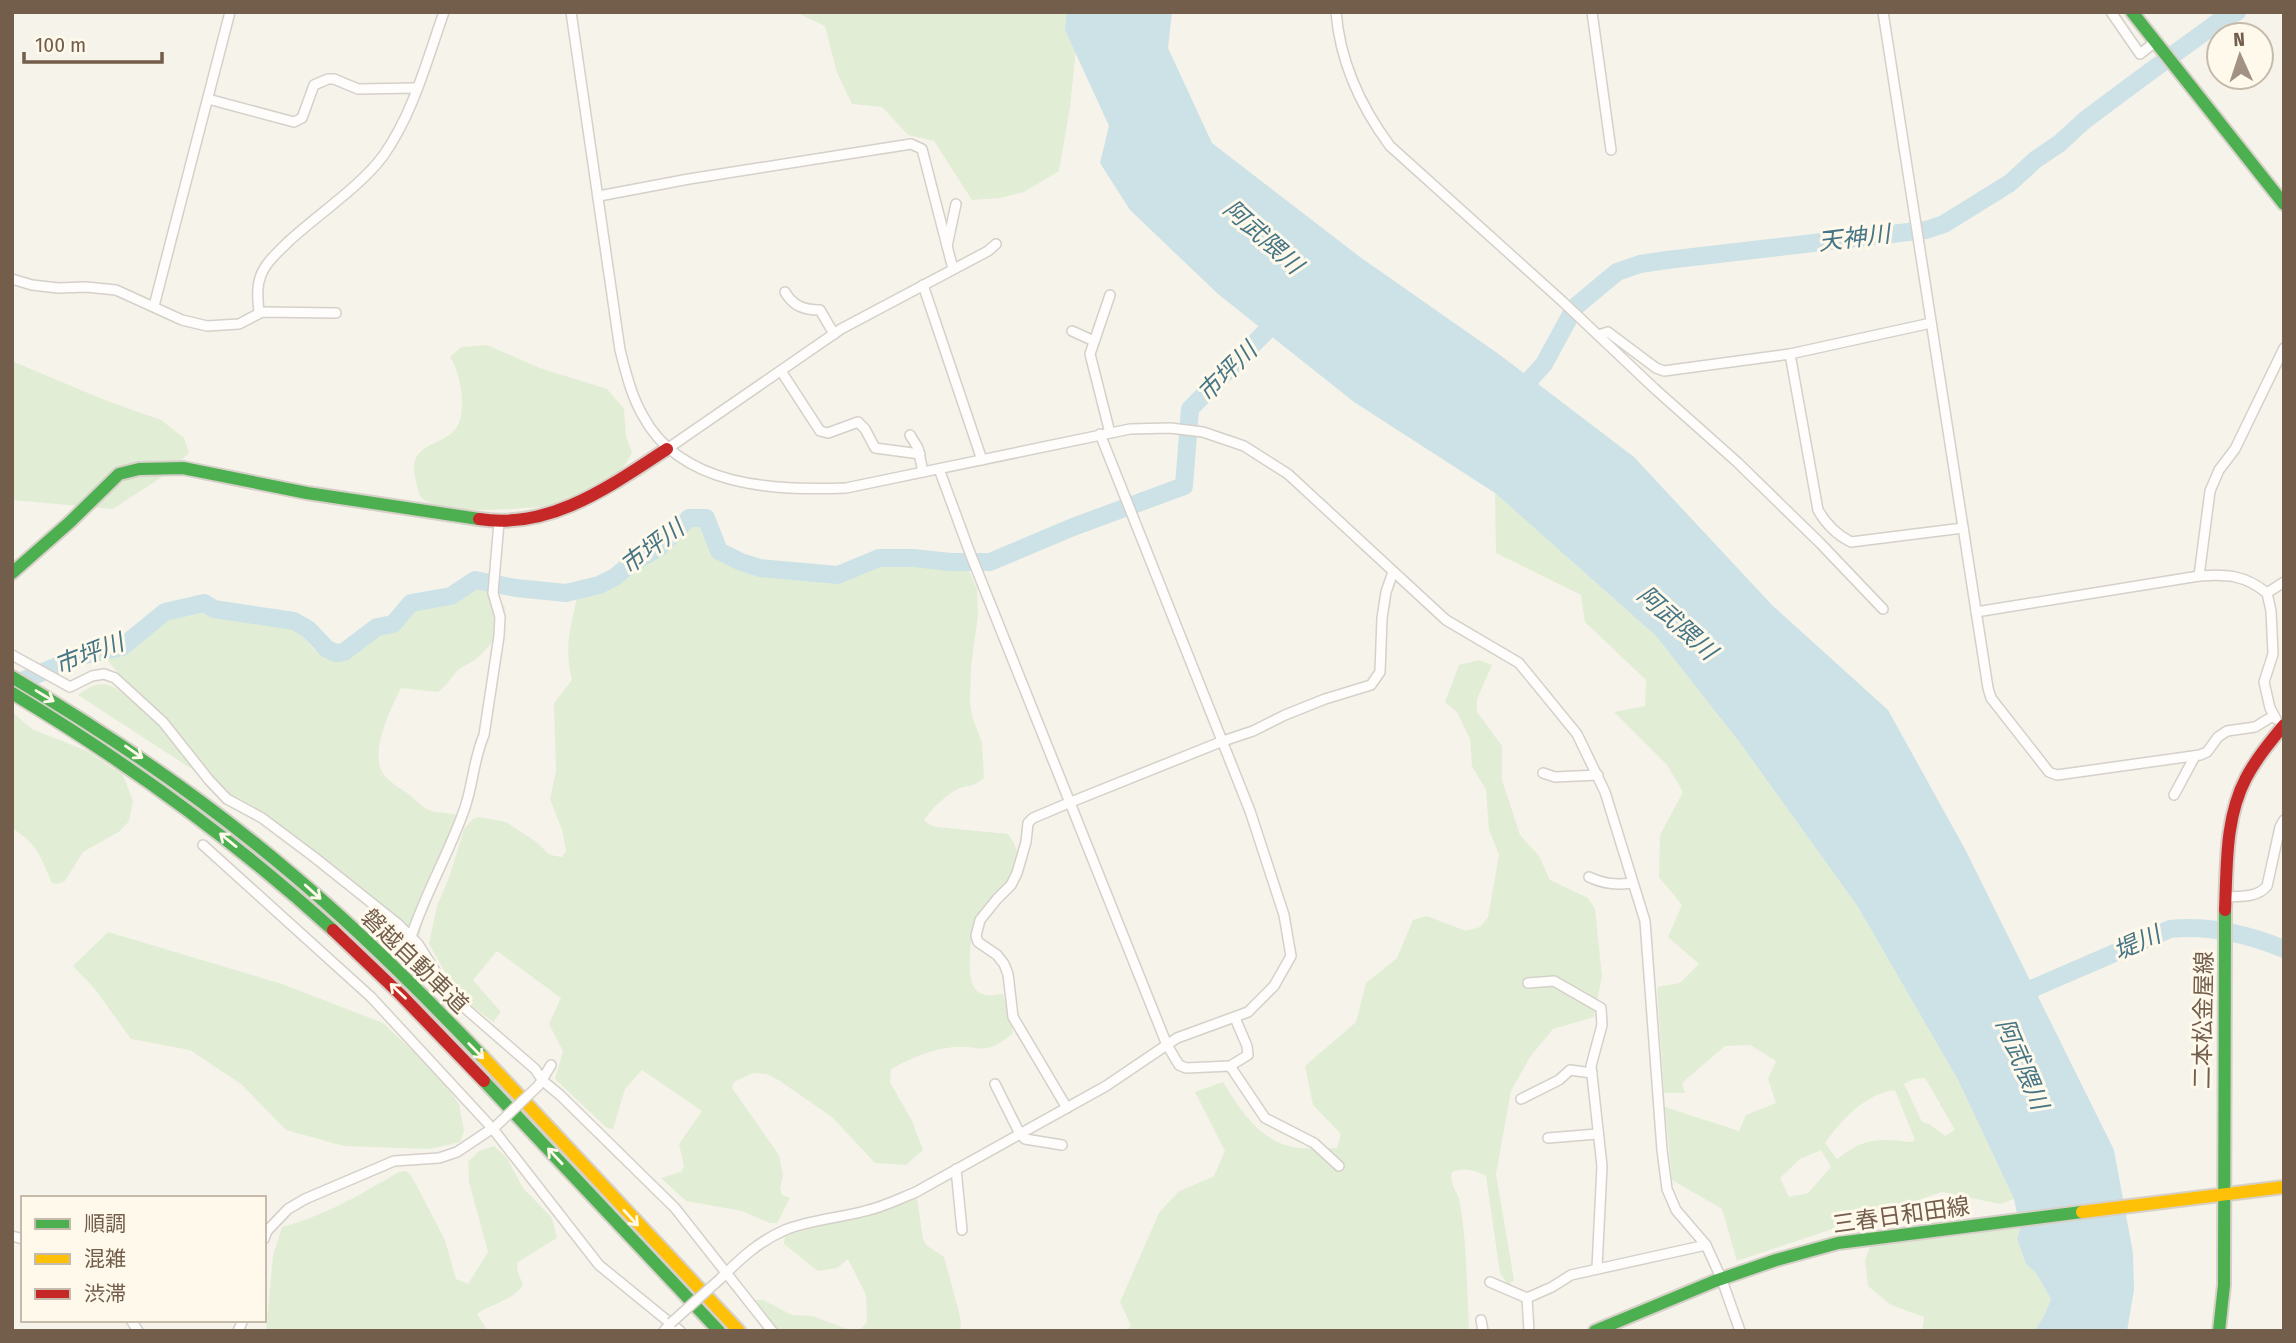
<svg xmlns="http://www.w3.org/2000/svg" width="2296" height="1343" viewBox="0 0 2296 1343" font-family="'Fira Sans Condensed','Noto Sans JP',sans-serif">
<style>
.green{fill:#e1eed5;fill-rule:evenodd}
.water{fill:#cde2e6}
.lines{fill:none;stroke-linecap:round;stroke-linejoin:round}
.river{stroke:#cde2e6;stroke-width:18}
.street-casing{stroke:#d5d0c9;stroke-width:12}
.fast-casing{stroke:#d6d0c8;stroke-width:16}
.slow-casing{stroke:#d6d0c8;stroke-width:16}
.jam-casing{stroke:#d6d0c8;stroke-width:16}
.street{stroke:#fefdfc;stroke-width:9}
.fast{stroke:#4caf50;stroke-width:12}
.slow{stroke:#ffc107;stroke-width:12}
.jam{stroke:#c62828;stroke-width:12}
.street-bridge-casing{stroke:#d5d0c9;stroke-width:12;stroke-linecap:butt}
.street-bridge{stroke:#fefdfc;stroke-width:9}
.oneway{stroke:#fef9eb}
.labels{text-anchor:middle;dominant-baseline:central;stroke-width:6;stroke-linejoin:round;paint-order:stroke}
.street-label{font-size:23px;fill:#735d4b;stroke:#fef9eb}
.water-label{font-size:24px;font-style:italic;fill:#467586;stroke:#fef9eb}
</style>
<rect width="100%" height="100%" fill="#f6f3ea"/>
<g class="green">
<path d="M795,12H1080L1070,107L1059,171L1024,192L1000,198L972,200L934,141L908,135L882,107L852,104L837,73L825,26Z"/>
<path d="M487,345L540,368L607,389L624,409L626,436L632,453C629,459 625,466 620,470C609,480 575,503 561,505C533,507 438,519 420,496C418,492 417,485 416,481C414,475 413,465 415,460C421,444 442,443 453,432C469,417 461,373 450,357L461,347Z"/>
<path d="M12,361L107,401L161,420L184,438L189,453L162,477L113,509L12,500Z"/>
<path d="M1495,493L1656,636L1740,743L1858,907L1958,1080L2014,1199L2000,1204L1942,1192L1737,1261L1722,1209L1672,1180L1665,1107L1739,1131L1746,1115L1776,1103L1768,1079L1776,1061L1750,1045L1725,1046L1682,1083L1685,1093H1664L1657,987L1680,983L1699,964L1668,937L1682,905L1659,877L1660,835L1683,792L1667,765L1614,712L1645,706L1646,680L1585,622L1581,595L1496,553ZM1925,1078L1955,1130L1945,1136L1929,1124L1922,1122L1904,1084L1914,1079ZM1895,1090L1915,1140L1911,1142C1877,1138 1864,1138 1837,1159L1825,1143C1842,1119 1865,1094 1895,1090ZM1821,1150L1831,1167L1808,1193L1789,1197L1780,1178L1800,1159Z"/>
<path d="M694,524L708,526L725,552L781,569H830L882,552L911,550L962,555L977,589L978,615L971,667L970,703L972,716L982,743L984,778C972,788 970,784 958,789C945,796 932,808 924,820L930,825L936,827L1008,834C1014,842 1018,848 1017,859C1013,885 986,899 976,922C970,935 965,981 977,991C984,997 994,995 1003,994L1013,1033C982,1060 980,1042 947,1048C927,1051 909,1059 891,1069L890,1082L912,1121L923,1150L906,1165L875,1163L832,1117L780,1081L767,1074L753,1073L734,1082L732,1088L779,1155L783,1175L780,1188L782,1195L790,1198L777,1223H770L742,1211L686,1201L661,1178L681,1172L684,1166L679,1144L702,1111L642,1070L625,1089L613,1129L607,1128L555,1079L563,1051L549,1024L561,998L497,951L473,980L501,1012L493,1022L458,995L429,944L437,906L450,875L464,829L473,819L480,817L506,822L535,841L550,855L562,857L566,851L562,830L550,799L556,771L554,703L572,680C564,649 570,628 577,598L581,592L607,582L642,555L666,545Z"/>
<path d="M479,588L492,592L505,607C503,630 493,644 476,659C470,664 462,666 457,671C450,679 447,685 438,692L401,688C391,708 367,756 385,776C391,783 400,788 407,793C414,798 421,807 429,810C438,814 451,812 461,816L436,861L418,942L264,816L78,695C98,679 110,681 128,698L137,695L107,660L174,613L218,610L238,615L286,622L297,629L314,650L349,658L374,635L399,623L419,603L452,597Z"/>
<path d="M1479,660L1492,665L1477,699V712L1502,746V780L1520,835L1539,856L1550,880L1588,898L1595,909L1602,976L1594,1017L1553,1029L1530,1057L1511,1091L1496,1174L1514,1280L1508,1285L1500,1273L1486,1176C1474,1170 1465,1167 1452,1172C1449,1184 1458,1192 1460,1203C1467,1245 1467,1288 1469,1331H1124L1131,1326L1120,1302L1159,1213L1178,1192L1214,1176L1225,1151L1195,1092L1223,1082C1240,1110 1262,1144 1298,1148C1311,1149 1324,1148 1337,1148L1341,1134L1313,1105L1305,1066L1356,1022L1366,983L1397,958L1413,920L1427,916L1466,931L1480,927L1488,917L1499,855L1489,830L1486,790L1472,766L1470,739L1457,712L1445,702L1459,665Z"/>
<path d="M12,712L32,729L87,751L123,775L133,801L129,821L120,831L83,852L65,881L58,884L52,883C41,857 37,844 12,828Z"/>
<path d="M108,932L282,984L383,1023L438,1075L459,1104L464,1131L460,1142L430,1149L344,1146L286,1130L241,1084L190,1050L131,1039L94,988L73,966Z"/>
<path d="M494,1146L507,1158L523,1188L552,1218L557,1238L518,1262L517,1270L523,1285C514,1300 491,1304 477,1314L488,1331H266L273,1256L282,1227C325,1216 361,1194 399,1172L406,1171L411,1175L445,1240L456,1279L468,1284L488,1252L469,1182L468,1162L479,1151Z"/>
<path d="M917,1198L923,1239L926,1245L944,1257L960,1316L961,1331H858L867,1323L866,1295L848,1259L837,1268L818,1271L784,1244L785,1236Z"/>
<path d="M2020,1228L2017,1239L2026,1264L2036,1273L2051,1299L2044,1316L2034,1331H1922L1924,1317L1891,1305L1868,1286L1865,1260L1870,1247Z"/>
<path d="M750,1300H763L792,1315L812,1316L853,1331H776Z"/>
</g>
<path class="water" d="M1067,12H1172L1168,48L1212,143L1360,257L1500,355L1634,457L1772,605L1888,710L1965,849L2114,1150L2133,1253L2134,1290L2127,1331H2034L2044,1316L2051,1299L2036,1273L2026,1264L2017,1239L2020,1228L2014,1199L1958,1080L1858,907L1740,743L1656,636L1495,493L1354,402L1218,294L1130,210L1100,163L1109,126L1065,30Z"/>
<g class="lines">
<g class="river">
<path d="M1516,395L1544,364L1575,307L1617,272L1640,264L1667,260L1926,230L1944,224L2010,183L2035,160L2060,143L2085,120L2140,79L2218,22L2237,12"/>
<path d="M12,685L81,656L122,647L165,612L204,603L214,609L294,621L308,629L327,649L336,653L344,652L377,627L393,624L411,603L451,596L475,580L516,588L566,593L599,585L615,577L629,565L660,547L689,518H706L719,551L741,562L760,568L838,575L879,558H913L951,562H990L1073,527L1184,486L1190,409L1282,315"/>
<path d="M2013,997L2170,929C2210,925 2247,934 2284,949"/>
</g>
<defs>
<g id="street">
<path d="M571,12L620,350C626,373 631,395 643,416C681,487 775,491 846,488L1130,429L1170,428L1203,432L1244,446L1288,474L1446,620L1519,663L1577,734L1605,792L1645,921L1662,1150L1667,1189L1676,1210L1706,1245L1722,1280L1740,1331"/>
<path d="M1336,12C1340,61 1361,107 1390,146L1562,301L1655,389L1737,462L1820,543L1883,609"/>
<path d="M1592,12L1611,150"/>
<path d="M1883,12L1988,688L1991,698L2049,772L2057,775L2200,755L2207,752L2218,737L2227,731L2255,727L2273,716"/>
<path d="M2111,12L2140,54L2155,42"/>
<path d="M208,99L294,122L302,118L314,85L328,79H334L358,89L417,88"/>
<path d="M599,196L689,179L911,144L922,149L953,269"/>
<path d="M947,246L956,204"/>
<path d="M12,279L32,285L58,288L86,287L116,290L182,320L207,326L239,324L262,312L336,313"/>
<path d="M923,285L982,460"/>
<path d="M785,292C793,306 804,310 820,310L834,334"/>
<path d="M154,306L230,12"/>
<path d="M259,313C258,300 256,287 261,275C266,262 278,252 288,242C317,215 361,186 383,156C413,114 427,60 444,12"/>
<path d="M1072,331L1094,341"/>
<path d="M1598,335L1608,332L1656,368L1664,371L1790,354L1931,323"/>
<path d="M1790,354L1818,510C1826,524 1837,535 1851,542L1963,528"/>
<path d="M781,371L820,431L828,433L858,422L865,429L875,448L920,454"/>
<path d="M1110,433L1090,354L1110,295"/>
<path d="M910,435L918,448L923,472"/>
<path d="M667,449L841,329L988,251L996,244"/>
<path d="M939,469L970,553L1167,1045L1179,1065L1186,1068L1230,1066L1248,1055L1247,1046L1235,1018"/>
<path d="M2199,576L2210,491L2219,470L2235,449L2284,348"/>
<path d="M2267,593L2284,582"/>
<path d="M1976,612L2199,576C2227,574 2245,575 2267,593L2271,611L2273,654L2264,682L2270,708L2276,719"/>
<path d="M12,655L70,687L92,676L104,674L115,678L163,722L209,780L227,799L262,818L314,857L398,924L418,944L451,996L535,1069L543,1081L560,1095L675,1208L772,1331"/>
<path d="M1543,773L1555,777L1598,775"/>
<path d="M2174,795L2195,756"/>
<path d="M203,845L371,997L493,1129L599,1265L680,1331"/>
<path d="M1589,877C1604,884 1616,885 1632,883"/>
<path d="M2226,897C2240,896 2257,898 2267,886L2280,827L2284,820"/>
<path d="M411,937C425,894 448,855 463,813C473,788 473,760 484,735L499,636L500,617L493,593L499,522"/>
<path d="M1528,983L1554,981L1601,1008L1602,1025L1591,1066L1602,1166L1597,1268"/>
<path d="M1230,1066L1265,1118L1314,1143L1339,1166"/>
<path d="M995,1084L1020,1134L1025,1139L1062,1145"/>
<path d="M539,1085L551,1065"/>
<path d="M1521,1099L1559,1080L1570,1070L1592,1073"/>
<path d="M1067,1108L1013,1017L1008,974L1004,964L997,955L978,942L976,936L980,920L997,899L1011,885L1017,873L1026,842L1028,823L1033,818L1071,802L1223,741L1253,731L1285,715L1325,699L1371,685L1380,672L1382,618L1386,592L1393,572"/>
<path d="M1548,1138L1597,1134"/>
<path d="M956,1169L962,1230"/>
<path d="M12,1236L23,1239"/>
<path d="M264,1239L267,1231L288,1209L305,1199L394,1161L439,1158L457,1152L496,1126"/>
<path d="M720,1279C740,1259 759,1241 785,1230C810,1220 839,1218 865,1211C883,1207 899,1199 916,1192L1106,1086L1177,1038L1248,1012L1274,986L1291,956L1284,915L1250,811L1100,434"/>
<path d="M1490,1282L1527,1298L1552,1287L1571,1275L1706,1245"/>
<path d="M1527,1298L1529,1331"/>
<path d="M131,1320L138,1331"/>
<path d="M1481,1320L1483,1331"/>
<path d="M238,1331L243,1320"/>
<path d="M664,1331L671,1323"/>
</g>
<g id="fast">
<path d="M2132,12L2284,204"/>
<path d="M12,573L70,522L119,474L139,469L183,468L307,493L479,519"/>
<path d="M12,677C110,735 204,799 291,873C359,930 422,993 483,1057"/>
<path d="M12,693C128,763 233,839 333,930"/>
<path d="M484,1081L719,1331"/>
<path d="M1595,1331L1715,1281L1776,1260L1838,1243L2082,1212"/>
<path d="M2219,1331L2224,1285L2225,910"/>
</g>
<g id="slow">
<path d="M483,1057L739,1331"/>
<path d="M2082,1212L2284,1187"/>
</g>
<g id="jam">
<path d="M479,519C551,530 610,486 667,449"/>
<path d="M2225,910C2227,866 2225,818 2246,778C2256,759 2270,742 2284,725"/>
<path d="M333,930L400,994L484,1081"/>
</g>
</defs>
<use href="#street" class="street-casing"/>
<use href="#fast" class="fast-casing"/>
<use href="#slow" class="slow-casing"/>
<use href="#jam" class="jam-casing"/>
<use href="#street" class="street"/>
<use href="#fast" class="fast"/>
<use href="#slow" class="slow"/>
<use href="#jam" class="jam"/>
<defs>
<g id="street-bridge">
<path d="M496,1126L538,1086"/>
<path d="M671,1323L720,1279"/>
</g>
</defs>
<use href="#street-bridge" class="street-bridge-casing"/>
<use href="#street-bridge" class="street-bridge"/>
</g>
<defs><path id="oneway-shaft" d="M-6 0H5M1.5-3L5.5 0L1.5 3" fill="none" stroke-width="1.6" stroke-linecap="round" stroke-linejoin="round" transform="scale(1.75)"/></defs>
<g class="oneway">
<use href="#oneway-shaft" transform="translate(45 696) rotate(31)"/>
<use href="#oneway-shaft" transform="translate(134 752) rotate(35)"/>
<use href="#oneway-shaft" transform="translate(228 840) rotate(-141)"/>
<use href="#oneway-shaft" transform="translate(313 892) rotate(42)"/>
<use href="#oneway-shaft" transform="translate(398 991) rotate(-136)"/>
<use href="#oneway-shaft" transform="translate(476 1051) rotate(46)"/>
<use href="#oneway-shaft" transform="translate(555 1156) rotate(-133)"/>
<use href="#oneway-shaft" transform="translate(631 1218) rotate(47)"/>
</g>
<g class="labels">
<g class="street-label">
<text transform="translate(415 961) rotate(44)">磐越自動車道</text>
<text transform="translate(2203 1020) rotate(-89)">二本松金屋線</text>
<text transform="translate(1901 1215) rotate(-8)">三春日和田線</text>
</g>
<g class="water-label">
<text transform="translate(1263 237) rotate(42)">阿武隈川</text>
<text transform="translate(1854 238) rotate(-7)">天神川</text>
<text transform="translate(1227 372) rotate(-45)">市坪川</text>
<text transform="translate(652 547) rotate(-37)">市坪川</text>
<text transform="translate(1677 623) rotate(42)">阿武隈川</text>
<text transform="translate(89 654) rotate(-21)">市坪川</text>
<text transform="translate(2137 943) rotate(-24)">堤川</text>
<text transform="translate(2022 1064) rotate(67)">阿武隈川</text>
</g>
</g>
<rect width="2296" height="1343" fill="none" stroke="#735d4b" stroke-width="28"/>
<rect x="21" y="1196" width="245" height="126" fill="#fef9eb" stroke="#c6bbab" stroke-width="2"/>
<rect x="35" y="1219" width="35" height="10" fill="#4caf50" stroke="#c6bbab" stroke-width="2"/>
<text x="84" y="1231" font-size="21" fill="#735d4b">順調</text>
<rect x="35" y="1254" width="35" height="10" fill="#ffc107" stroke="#c6bbab" stroke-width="2"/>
<text x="84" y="1266" font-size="21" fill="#735d4b">混雑</text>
<rect x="35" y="1289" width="35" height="10" fill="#c62828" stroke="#c6bbab" stroke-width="2"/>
<text x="84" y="1301" font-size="21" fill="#735d4b">渋滞</text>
<g transform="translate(2240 56) rotate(357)"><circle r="33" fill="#fef9eb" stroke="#c6bbab" stroke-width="2"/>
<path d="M0-5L12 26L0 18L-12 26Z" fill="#a19283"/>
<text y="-10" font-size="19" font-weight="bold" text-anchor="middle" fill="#735d4b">N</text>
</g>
<path d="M24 52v10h138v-10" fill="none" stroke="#735d4b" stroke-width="3.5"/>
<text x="35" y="52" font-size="21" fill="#735d4b" stroke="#fef9eb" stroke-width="5" paint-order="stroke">100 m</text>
</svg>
